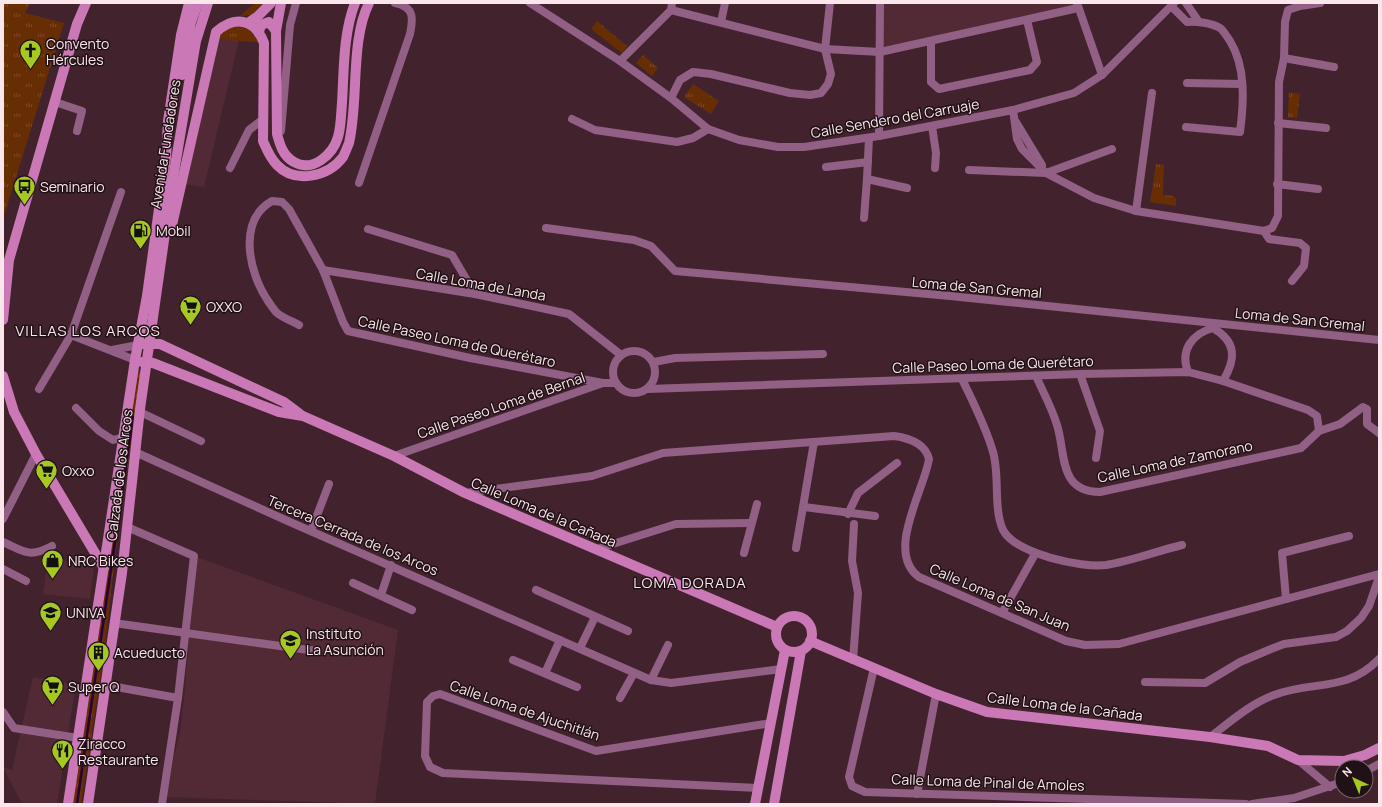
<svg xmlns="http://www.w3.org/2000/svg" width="1382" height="807" viewBox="0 0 1382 807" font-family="Manrope,sans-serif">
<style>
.built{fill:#512a36}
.grass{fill:url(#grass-tufts)}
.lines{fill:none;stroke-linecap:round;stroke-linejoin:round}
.stream{stroke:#270139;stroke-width:2.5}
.street{stroke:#925f85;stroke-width:8}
.secondary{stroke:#ca78b6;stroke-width:10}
.labels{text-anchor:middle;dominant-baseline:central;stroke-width:3;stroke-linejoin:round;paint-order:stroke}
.poi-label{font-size:14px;fill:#fbe6eb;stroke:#201116;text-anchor:start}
.street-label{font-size:14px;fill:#fbe6eb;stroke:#201116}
.neighbourhood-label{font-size:15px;letter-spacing:1px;fill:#fbe6eb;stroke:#201116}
</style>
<defs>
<pattern id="grass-tufts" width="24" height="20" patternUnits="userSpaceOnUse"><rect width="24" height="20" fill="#672d03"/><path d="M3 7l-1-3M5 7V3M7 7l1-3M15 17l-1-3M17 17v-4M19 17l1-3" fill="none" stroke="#7e4b28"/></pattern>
</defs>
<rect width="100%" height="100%" fill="#42232d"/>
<g class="built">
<path d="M880,3H1077L1078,8L880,52Z"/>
<path d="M214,39L239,40L204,187L182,184Z"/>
<path d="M194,556L398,630L375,804L163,797L180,733L185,691Z"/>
<path d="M48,559L94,565L90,599L43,594Z"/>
<path d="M33,677L76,684L57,804H22L3,767L12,770Z"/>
</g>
<g class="grass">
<path d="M3,3H30L25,13L64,23L3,219Z"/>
<path d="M255,3H264L251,15L240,16Z"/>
<path d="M597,21L627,46L622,53L591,29Z"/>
<path d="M248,23L264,43L214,39L216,32Z"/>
<path d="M643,55L658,68L652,76L636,63Z"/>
<path d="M693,84L719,101L711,114L684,97Z"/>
<path d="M1289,92L1300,94L1297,118L1288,117Z"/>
<path d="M1156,164L1164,165L1163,195L1174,196L1176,199V206L1150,202Z"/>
<path d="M143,371L119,520L105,647L81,804H70L135,372Z"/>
</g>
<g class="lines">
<path class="stream" d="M77,804L133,417"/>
<g class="street">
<path d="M530,3L620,61L671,98L708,129L739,140L778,147H804L879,136L1013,110L1074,93L1102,75L1174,3"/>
<path d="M1077,3L1102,75"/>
<path d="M1186,3L1199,22"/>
<path d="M1171,6L1187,22C1197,21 1211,23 1220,28C1224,31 1227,37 1230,41C1246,67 1244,102 1240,132L1186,127"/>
<path d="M671,10L825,49L880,52L1078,8"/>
<path d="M721,22L725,3"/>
<path d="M931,41V82L939,89L1030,70L1037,62L1027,20"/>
<path d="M1284,58L1334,67"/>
<path d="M620,61L671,10L672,3"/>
<path d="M1187,83L1242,84"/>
<path d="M671,98L680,80L693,72L711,74L790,93L810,95L821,93L828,84L831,74L825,49L830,3"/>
<path d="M55,102L82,111L77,131"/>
<path d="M1013,110L1017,139L1022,149L1046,173L1094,198L1136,211L1264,231L1272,228L1278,216L1279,82L1284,58L1285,22L1288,10L1300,6L1320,3"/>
<path d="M572,119L595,130L677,142L693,138L708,129"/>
<path d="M1016,122L1042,165"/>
<path d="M1278,123L1326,128"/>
<path d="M932,126L936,153L935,168"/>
<path d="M281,131L290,25L296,3"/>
<path d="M879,136L880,3"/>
<path d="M869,138L867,179L907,188"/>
<path d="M826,167L868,162"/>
<path d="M230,168L249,130L262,120"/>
<path d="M969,170L1046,173L1112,149"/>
<path d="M359,183L410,34C413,19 415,7 395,3"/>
<path d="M1277,184L1318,189"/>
<path d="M1136,211L1152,93"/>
<path d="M864,218L867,179"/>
<path d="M546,228L634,240L651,246L675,271L950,296L1379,340"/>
<path d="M368,229L452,255L475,294"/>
<path d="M1264,231L1269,239L1300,243L1306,248L1304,266L1292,281"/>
<path d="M323,270L475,294L569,314L621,355"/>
<path d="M299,325C292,321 283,318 277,313C274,310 271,305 268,301C249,273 237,221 272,201L282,202L289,209L323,270L343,322L348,331L470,358L603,383"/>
<path d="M71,335L135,360"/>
<path d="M112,350L138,345"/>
<circle cx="634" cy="372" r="21"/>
<path d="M654,362L675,358L823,354"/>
<path d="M1188,372C1180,351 1191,334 1213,328C1237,342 1236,359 1223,381"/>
<path d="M1080,374L1100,431L1096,458"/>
<path d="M1036,376C1043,392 1052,408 1057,425C1066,453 1058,492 1100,492L1301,448L1319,431"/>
<path d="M962,379C973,402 986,427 993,452C1000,475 993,508 1003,530C1016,554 1081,568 1106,565C1131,561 1157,551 1182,545"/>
<path d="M39,389L71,335L121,192"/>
<path d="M648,389L1080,374L1188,372L1223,381L1308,410L1317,416L1319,431"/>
<path d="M76,408L99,431L113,440L124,437"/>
<path d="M140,412L201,441"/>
<path d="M1319,431L1340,424L1363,407L1367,409V424L1379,433"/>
<path d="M135,452L290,522L651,680L671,683L781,669"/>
<path d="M394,456L603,383H616"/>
<path d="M465,493L592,476L663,453L894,436C909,438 925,443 929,459C924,491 885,552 919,577L1066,641L1085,645L1119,644L1379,574"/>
<path d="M804,507L875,516"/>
<path d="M848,514L858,493L897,463"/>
<path d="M3,519L36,454"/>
<path d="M127,527L194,556L178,698L162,804"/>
<path d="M311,531L329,484"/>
<path d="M3,542C25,552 29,558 52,546"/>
<path d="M796,548L814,442"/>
<path d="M597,549L676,524L750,523"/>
<path d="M744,553L757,504"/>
<path d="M3,569L26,581"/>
<path d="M353,583L412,610"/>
<path d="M536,590L628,631"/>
<path d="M381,595L391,565"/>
<path d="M1286,599L1282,553L1349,536"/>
<path d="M1002,613L1035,554"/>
<path d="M114,623L316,651"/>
<path d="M580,648L595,617"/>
<path d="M513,660L577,687"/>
<path d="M853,660L858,593L852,561L854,524"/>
<path d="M874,668L849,777L852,786L865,792L1246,804"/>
<path d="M545,673L560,640"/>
<path d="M651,680L668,645"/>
<path d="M1145,682L1205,683L1240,662L1271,649L1284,644L1336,637L1347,631L1361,618L1369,606L1379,577"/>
<path d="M105,685L178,698"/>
<path d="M620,698L634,673"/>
<path d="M3,712L14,728L78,738"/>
<path d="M1210,737C1230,722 1250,704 1274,695C1313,680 1346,693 1379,659"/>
<path d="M1298,760L1330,787"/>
<path d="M1366,771L1379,764"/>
<path d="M758,788L443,773L430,767L425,756L427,702L433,696L440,694L596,751L771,723"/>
<path d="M917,794L936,694"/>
<path d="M1252,804L1294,798L1342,782"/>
</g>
<g class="secondary">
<path d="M281,3L276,31L277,134C280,145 283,156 294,162C313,173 333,154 338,137C341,127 341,114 342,103C344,70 343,34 355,3"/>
<path d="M248,23L258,16L271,3"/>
<path d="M259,32L261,25L269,22L276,31"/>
<path d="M182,75L191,22L198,3"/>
<path d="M172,225L216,32C235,15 255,19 264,43L263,141C267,150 270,158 277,165C295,184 328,177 343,157C345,153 347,148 349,143C359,101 350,41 369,3"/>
<path d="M3,320L9,260L77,24L86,3"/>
<path d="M143,344H160L284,402L300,414"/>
<path d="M142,362L153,363L279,412L303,416L394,456L465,493L777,627"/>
<path d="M3,376L14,412L36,454L104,568"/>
<circle cx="794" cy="634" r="18"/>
<path d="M810,641L936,694L987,712L1210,737L1268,746L1298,760L1344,761L1365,755L1379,748"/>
<path d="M68,804L135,360L147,296L166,158L168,121L181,35L189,3"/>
<path d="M88,804L122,573L140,409L172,184L196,41L208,3"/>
<path d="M755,804L785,650"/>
<path d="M774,804L801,651"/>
</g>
</g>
<defs>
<symbol id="church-pin" viewBox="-11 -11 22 30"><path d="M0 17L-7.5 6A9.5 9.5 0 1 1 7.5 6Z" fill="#a6c820" stroke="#201116"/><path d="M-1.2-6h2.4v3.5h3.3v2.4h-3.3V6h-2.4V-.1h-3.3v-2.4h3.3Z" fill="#111"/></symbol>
<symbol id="bus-pin" viewBox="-11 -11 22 30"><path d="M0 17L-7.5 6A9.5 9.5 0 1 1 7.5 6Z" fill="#a6c820" stroke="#201116"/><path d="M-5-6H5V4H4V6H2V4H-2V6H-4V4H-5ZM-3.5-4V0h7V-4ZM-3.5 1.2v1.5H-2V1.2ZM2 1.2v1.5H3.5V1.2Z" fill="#111"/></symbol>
<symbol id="fuel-pin" viewBox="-11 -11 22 30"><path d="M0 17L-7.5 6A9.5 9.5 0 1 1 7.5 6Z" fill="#a6c820" stroke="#201116"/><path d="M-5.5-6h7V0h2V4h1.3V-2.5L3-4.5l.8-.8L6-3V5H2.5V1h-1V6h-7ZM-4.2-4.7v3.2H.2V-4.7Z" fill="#111"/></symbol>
<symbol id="supermarket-pin" viewBox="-11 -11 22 30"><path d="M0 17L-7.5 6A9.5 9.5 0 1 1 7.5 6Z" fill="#a6c820" stroke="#201116"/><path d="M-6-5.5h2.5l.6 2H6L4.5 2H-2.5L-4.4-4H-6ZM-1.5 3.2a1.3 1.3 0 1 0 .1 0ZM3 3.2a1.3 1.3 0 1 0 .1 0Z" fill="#111"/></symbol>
<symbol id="shop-pin" viewBox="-11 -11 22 30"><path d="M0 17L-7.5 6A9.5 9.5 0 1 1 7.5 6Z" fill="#a6c820" stroke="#201116"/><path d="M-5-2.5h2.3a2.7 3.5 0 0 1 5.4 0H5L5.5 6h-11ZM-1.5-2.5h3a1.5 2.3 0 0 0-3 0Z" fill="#111"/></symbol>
<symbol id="university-pin" viewBox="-11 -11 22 30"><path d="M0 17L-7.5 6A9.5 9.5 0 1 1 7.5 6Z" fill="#a6c820" stroke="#201116"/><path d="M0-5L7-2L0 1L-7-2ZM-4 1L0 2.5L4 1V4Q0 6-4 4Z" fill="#111"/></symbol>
<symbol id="school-pin" viewBox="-11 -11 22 30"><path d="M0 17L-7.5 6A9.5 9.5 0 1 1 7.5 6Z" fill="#a6c820" stroke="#201116"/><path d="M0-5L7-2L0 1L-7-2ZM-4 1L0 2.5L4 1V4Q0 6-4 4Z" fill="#111"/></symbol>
<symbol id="building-pin" viewBox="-11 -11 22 30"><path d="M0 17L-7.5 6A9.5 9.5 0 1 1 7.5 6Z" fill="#a6c820" stroke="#201116"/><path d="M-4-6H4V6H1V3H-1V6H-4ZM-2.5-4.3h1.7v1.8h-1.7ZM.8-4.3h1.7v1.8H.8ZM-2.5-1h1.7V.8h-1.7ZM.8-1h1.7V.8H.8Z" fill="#111"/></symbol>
<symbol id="restaurant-pin" viewBox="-11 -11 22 30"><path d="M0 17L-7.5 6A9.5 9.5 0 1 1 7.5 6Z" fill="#a6c820" stroke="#201116"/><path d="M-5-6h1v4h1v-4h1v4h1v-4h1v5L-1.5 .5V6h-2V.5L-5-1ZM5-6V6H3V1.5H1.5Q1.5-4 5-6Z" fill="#111"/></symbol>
</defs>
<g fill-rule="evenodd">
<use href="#church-pin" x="18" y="38" width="25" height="34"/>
<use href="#bus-pin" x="12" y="174" width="25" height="34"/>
<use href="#fuel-pin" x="128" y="218" width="25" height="34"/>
<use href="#supermarket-pin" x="178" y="294" width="25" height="34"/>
<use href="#supermarket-pin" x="34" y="458" width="25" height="34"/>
<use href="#shop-pin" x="40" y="548" width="25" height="34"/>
<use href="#university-pin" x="38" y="600" width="25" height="34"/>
<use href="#school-pin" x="278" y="628" width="25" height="34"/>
<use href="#building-pin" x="86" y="640" width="25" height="34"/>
<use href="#supermarket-pin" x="40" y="674" width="25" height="34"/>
<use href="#restaurant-pin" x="50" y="738" width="25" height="34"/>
</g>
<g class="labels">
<g class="poi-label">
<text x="46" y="43">Convento<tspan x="46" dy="16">Hércules</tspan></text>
<text x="40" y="186">Seminario</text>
<text x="156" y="230">Mobil</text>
<text x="206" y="306">OXXO</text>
<text x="62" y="470">Oxxo</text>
<text x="68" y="560">NRC Bikes</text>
<text x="66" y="612">UNIVA</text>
<text x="306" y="633">Instituto<tspan x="306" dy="16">La Asunción</tspan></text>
<text x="114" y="652">Acueducto</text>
<text x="68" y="686">Super Q</text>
<text x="78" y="743">Ziracco<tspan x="78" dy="16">Restaurante</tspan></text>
</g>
<g class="street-label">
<text transform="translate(895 118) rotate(-10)">Calle Sendero del Carruaje</text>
<text transform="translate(165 144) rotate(-81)">Avenida Fundadores</text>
<text transform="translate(481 284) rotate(10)">Calle Loma de Landa</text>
<text transform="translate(977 287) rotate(5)">Loma de San Gremal</text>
<text transform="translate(1300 319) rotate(6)">Loma de San Gremal</text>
<text transform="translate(457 341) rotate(12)">Calle Paseo Loma de Querétaro</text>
<text transform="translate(993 364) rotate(-2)">Calle Paseo Loma de Querétaro</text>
<text transform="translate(501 405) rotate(-19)">Calle Paseo Loma de Bernal</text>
<text transform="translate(1175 461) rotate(-12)">Calle Loma de Zamorano</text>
<text transform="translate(119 475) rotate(-83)">Calzada de los Arcos</text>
<text transform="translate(544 512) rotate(23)">Calle Loma de la Cañada</text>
<text transform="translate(353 535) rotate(23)">Tercera Cerrada de los Arcos</text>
<text transform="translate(1000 597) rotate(23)">Calle Loma de San Juan</text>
<text transform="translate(1065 706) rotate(7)">Calle Loma de la Cañada</text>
<text transform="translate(525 710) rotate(19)">Calle Loma de Ajuchitlán</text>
<text transform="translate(988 782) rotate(2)">Calle Loma de Pinal de Amoles</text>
</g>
<g class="neighbourhood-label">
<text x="88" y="330">VILLAS LOS ARCOS</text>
<text x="690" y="582">LOMA DORADA</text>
</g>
</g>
<rect width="1382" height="807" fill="none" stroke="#fbe6eb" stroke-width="8"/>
<g transform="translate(1354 779) rotate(316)"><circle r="19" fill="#201116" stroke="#78666b"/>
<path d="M0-3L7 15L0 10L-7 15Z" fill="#a6c820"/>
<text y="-6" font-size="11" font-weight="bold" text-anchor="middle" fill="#fbe6eb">N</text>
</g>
</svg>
